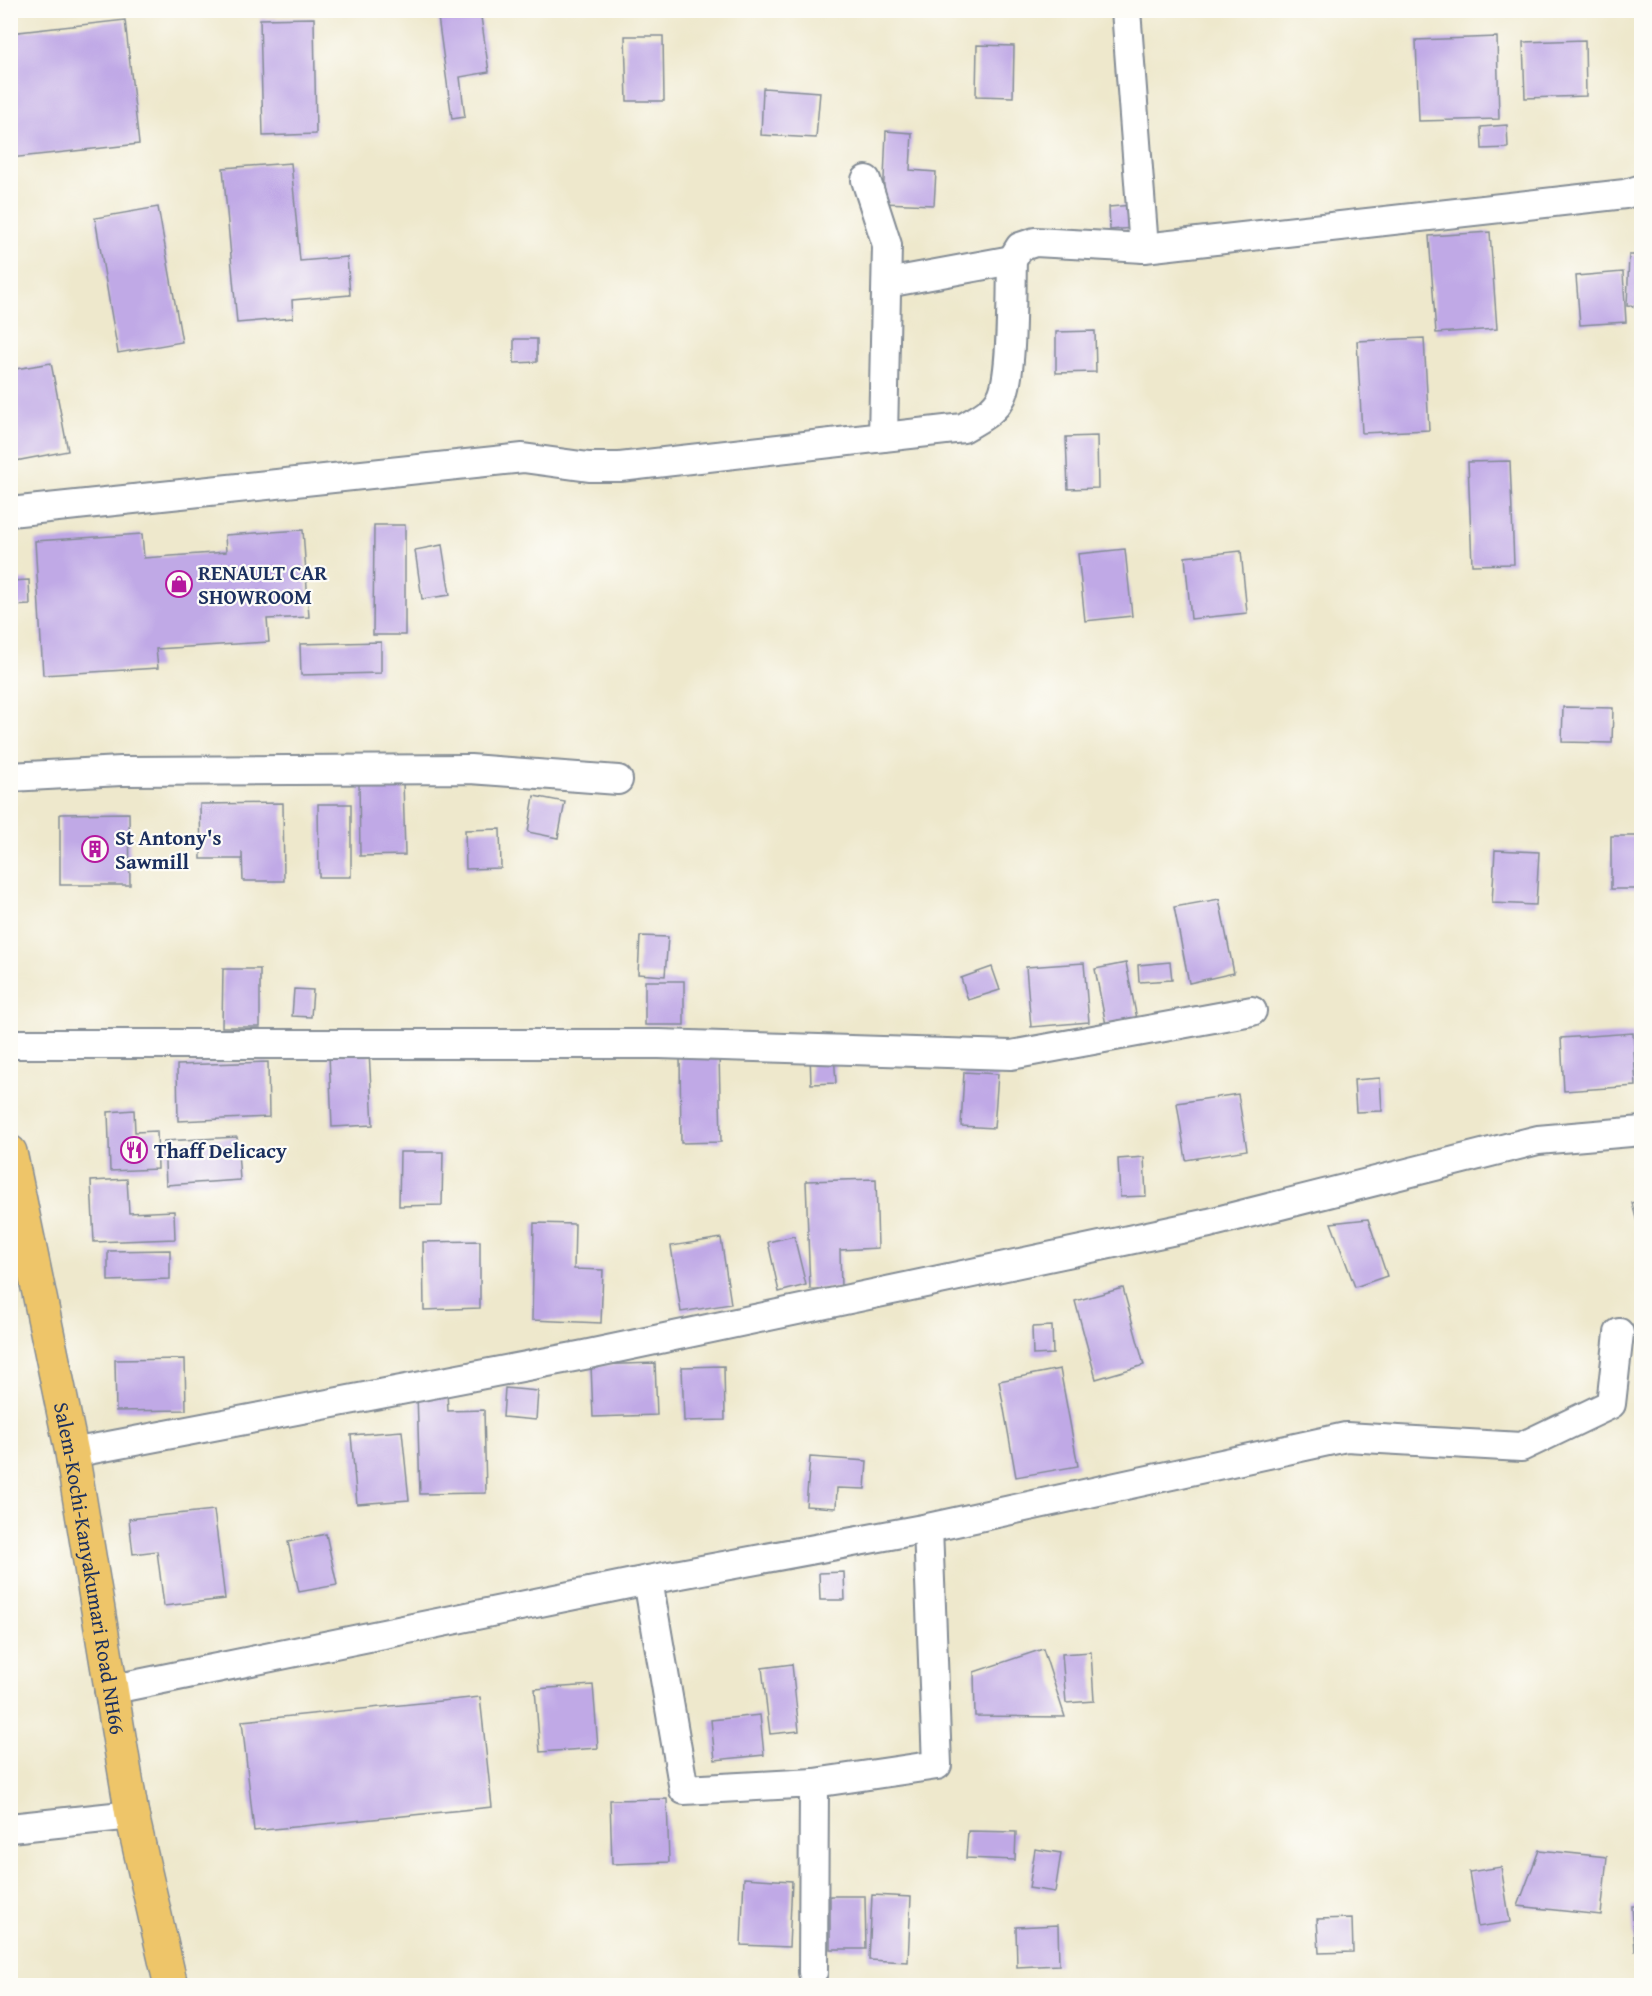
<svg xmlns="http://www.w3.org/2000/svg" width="1652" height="1996" viewBox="0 0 1652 1996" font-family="'Gentium Book Plus',serif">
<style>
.building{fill:#c0a9e6}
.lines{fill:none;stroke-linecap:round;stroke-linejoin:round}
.minor-casing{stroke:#848c95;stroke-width:32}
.trunk-casing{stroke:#848c95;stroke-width:36}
.minor{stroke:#fff;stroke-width:28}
.trunk{stroke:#eec569;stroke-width:33}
.labels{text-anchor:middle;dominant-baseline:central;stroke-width:4.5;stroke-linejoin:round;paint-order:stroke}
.poi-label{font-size:21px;font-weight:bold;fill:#1b2f5e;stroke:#fdfcf7;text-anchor:start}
.street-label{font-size:21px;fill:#1b2f5e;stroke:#fdfcf7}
</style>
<rect width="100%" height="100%" fill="#fdfcf7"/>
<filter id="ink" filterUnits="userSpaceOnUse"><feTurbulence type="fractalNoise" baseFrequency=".0167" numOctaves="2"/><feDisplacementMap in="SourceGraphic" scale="12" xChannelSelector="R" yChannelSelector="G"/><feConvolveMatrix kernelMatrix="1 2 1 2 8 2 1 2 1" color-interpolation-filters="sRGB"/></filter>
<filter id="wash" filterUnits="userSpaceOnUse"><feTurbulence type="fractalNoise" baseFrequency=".008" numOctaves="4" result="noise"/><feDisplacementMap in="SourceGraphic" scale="24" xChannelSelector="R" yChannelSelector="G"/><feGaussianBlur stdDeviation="1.35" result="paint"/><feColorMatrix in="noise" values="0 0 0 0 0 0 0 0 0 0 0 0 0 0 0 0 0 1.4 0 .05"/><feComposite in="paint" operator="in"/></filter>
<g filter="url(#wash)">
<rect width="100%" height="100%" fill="#eee8cc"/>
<g id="blocks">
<g class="building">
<path d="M437,10H480L489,72L460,77L465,117L452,119Z"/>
<path d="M1317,10H1365V13H1318Z"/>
<path d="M314,18L316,134L263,136L260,19Z"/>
<path d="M125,20L139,144L10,158V33Z"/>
<path d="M625,36H663L664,101H627Z"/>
<path d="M1497,37L1499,119L1419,121L1416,40Z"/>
<path d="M1585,40L1586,96L1525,98L1523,42Z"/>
<path d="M977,45L1014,46L1013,97L976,96Z"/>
<path d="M763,88L820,92L816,138L761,135Z"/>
<path d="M1507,125L1508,148L1482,149L1481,127Z"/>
<path d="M886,131L912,133L910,170L936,172L934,205L883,203Z"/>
<path d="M291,163L300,261L347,257L350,295L292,300L293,318L237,323L223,168Z"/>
<path d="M1132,205L1133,228L1110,230L1109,207Z"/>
<path d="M158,207L182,342L118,353L95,218Z"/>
<path d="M1490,232L1497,329L1436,333L1429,236Z"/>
<path d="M1629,255H1642V307L1627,306Z"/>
<path d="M1623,272L1626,322L1580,325L1576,276Z"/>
<path d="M1095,331L1096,372L1056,373V332Z"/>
<path d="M1424,338L1429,430L1362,433L1357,341Z"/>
<path d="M514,339H537V362L514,363Z"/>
<path d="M51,363L68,451L10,462V370Z"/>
<path d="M1097,436L1098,488L1068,489L1066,437Z"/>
<path d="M1510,461L1514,564L1472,565L1468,462Z"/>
<path d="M374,525H405V635H373Z"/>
<path d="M303,530L309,617L267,619L269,642L156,649L158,668L43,675L35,541L142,534L144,558L226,552L225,535Z"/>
<path d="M442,545L450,595L422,599L415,550Z"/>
<path d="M1125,549L1132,616L1085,621L1078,554Z"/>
<path d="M1241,551L1247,613L1191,619L1185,557Z"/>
<path d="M29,580L30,605L10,606V581Z"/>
<path d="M381,642V673L301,675L300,644Z"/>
<path d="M1563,707L1613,708L1612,743L1562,742Z"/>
<path d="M403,781L405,855L360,856L359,782Z"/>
<path d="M534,796L565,802L558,838L528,832Z"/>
<path d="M283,803L284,881H243L242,852V859H201L200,804Z"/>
<path d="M318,804H351V877H319Z"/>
<path d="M129,813L130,885H60V814Z"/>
<path d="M500,829L501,868L466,869L465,830Z"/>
<rect x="1611" y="836" width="31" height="53"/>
<path d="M1495,850L1539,852L1536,905L1492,903Z"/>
<path d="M1219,899L1234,973L1189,983L1174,907Z"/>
<path d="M640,936L668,937L665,976L638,974Z"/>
<path d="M1170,962L1172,980L1139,982L1138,965Z"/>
<path d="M1084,963L1089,1022L1031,1027L1026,967Z"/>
<path d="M1126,963L1137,1019L1106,1025L1095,969Z"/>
<path d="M992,967L1000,990L968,1000L961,978Z"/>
<path d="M223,969H260V1027H222Z"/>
<rect x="645" y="981" width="39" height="44"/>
<path d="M294,989L313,990L311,1017L292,1016Z"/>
<path d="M1633,1033L1636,1086L1564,1091L1561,1038Z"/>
<path d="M369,1052L373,1125L332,1127L329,1054Z"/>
<path d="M719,1054L721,1142L681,1143L680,1055Z"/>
<path d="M834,1054L836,1083L811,1084L810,1055Z"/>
<path d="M268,1062L269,1117L178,1121L177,1065Z"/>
<path d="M964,1072L998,1074L994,1128L961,1126Z"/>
<path d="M1380,1078L1382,1111L1356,1112L1354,1080Z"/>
<path d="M1238,1094L1247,1150L1186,1160L1177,1103Z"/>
<path d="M134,1110L135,1132L157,1131L158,1169L110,1171L108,1112Z"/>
<path d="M237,1137L240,1180L166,1185L164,1141Z"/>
<path d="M400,1152H443L442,1205L399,1206Z"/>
<path d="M1144,1157L1146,1196L1120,1197L1118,1159Z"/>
<path d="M127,1179L129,1213L174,1211L175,1239L94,1242L91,1181Z"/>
<path d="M876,1179L878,1248L840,1250L841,1288L810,1289L806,1181Z"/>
<path d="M1642,1200V1237H1641L1632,1203Z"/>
<path d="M1368,1219L1387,1276L1355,1287L1331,1223Z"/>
<path d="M534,1223L575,1224L574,1269L603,1270L601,1323L532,1320Z"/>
<path d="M794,1236L806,1285L779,1292L768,1242Z"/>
<path d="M721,1238L731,1304L681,1312L671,1246Z"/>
<path d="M480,1241V1308L424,1310L423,1242Z"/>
<path d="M170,1250V1279L108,1281V1251Z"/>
<path d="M1123,1288L1144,1365L1096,1379L1075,1301Z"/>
<path d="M1052,1326L1053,1354L1033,1355L1032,1327Z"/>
<path d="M185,1359L186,1410L116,1411L115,1360Z"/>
<path d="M655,1363L657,1415L593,1417L591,1365Z"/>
<path d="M724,1366L725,1420L684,1421L682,1367Z"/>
<path d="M1060,1369L1078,1466L1016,1477L999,1381Z"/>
<path d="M505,1388L538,1391L536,1420L503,1417Z"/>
<path d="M447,1391L448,1411L484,1410L486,1493L420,1494L417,1392Z"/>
<path d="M402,1431L409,1500L357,1504L351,1435Z"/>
<path d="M810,1457L867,1461L865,1489L837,1488L836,1508L806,1506Z"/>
<path d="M214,1510L225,1599L164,1606L157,1551L133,1554L129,1519Z"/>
<path d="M326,1534L337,1585L299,1592L288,1542Z"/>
<path d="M844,1572L845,1600H820L819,1573Z"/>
<path d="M1043,1649L1065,1717L975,1716L974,1672Z"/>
<path d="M1091,1652L1094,1701L1066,1703L1062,1654Z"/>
<path d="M792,1664L799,1731L770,1734L762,1668Z"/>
<path d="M593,1685L598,1748L540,1752L535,1689Z"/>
<path d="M480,1697L492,1807L254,1831L242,1721Z"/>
<path d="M760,1715L764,1755L715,1760L711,1720Z"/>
<path d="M667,1799L669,1862L612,1864L610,1800Z"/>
<path d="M968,1831L1016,1832L1015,1860L966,1858Z"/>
<path d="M1035,1849L1061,1853L1055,1892L1029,1888Z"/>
<path d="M1539,1850L1607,1857L1601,1915L1518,1906Z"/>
<path d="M1501,1867L1510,1922L1478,1927L1469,1872Z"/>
<path d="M744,1878L792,1881L789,1947L741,1945Z"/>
<path d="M872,1895L911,1897L908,1962L869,1960Z"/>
<path d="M830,1896H865L866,1949H830Z"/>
<path d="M1632,1906H1642V1950L1635,1951Z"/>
<path d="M1352,1918L1353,1952L1319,1953L1317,1919Z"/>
<path d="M1058,1925L1059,1965L1017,1967L1016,1927Z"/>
</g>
</g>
</g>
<g filter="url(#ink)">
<use href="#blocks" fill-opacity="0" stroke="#848c95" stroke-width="1.5"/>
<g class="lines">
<defs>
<g id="minor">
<path d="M1126,10L1144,248"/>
<path d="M866,180L887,245L883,437"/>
<path d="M887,283L1012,260"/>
<path d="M10,512L523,458L589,467H620L963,428C978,419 994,412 1002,396C1013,372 1011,290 1012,260L1020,247L1035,242L1144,248L1625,194L1642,189"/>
<path d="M10,777L121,771L470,769L618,780"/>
<path d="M10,1044H659L1011,1055L1252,1011"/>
<path d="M72,1453L584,1355L1209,1223L1538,1140L1642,1131"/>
<path d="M648,1580L684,1790L814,1783L813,1972"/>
<path d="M109,1690L648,1580L928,1528L1346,1437L1521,1447L1611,1404L1619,1333"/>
<path d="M814,1783L937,1765L928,1528"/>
<path d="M10,1828L132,1815"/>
</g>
<g id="trunk">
<path id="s1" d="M10,1152L72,1453L132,1815L171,1986"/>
</g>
</defs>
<use href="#minor" class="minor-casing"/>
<use href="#trunk" class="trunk-casing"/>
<use href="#minor" class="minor"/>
<use href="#trunk" class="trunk"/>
</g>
</g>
<defs>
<symbol id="shop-ring" viewBox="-11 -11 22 22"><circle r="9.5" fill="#fdfcf7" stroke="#b5179e" stroke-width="1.5"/><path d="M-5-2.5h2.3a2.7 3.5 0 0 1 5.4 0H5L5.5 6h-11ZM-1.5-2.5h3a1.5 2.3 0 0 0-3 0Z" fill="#b5179e"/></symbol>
<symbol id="building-ring" viewBox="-11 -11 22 22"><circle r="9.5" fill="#fdfcf7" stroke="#b5179e" stroke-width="1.5"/><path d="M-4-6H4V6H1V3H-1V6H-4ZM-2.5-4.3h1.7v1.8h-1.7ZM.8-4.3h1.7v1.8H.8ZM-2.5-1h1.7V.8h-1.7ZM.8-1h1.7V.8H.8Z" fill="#b5179e"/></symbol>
<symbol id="restaurant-ring" viewBox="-11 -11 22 22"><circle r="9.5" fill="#fdfcf7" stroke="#b5179e" stroke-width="1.5"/><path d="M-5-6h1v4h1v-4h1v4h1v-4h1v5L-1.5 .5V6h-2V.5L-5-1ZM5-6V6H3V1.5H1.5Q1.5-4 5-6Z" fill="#b5179e"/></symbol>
</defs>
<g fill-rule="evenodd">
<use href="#shop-ring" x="164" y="569" width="30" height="30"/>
<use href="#building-ring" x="80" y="834" width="30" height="30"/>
<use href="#restaurant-ring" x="119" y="1135" width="30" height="30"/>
</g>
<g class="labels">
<g class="poi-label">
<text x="198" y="572">RENAULT CAR<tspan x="198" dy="24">SHOWROOM</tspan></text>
<text x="115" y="837">St Antony's<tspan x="115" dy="24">Sawmill</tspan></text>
<text x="154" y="1150">Thaff Delicacy</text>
</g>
<g class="street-label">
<text stroke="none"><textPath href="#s1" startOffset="424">Salem-Kochi-Kanyakumari Road NH66</textPath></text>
</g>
</g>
<rect width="1652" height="1996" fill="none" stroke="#fdfcf7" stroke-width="36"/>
</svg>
